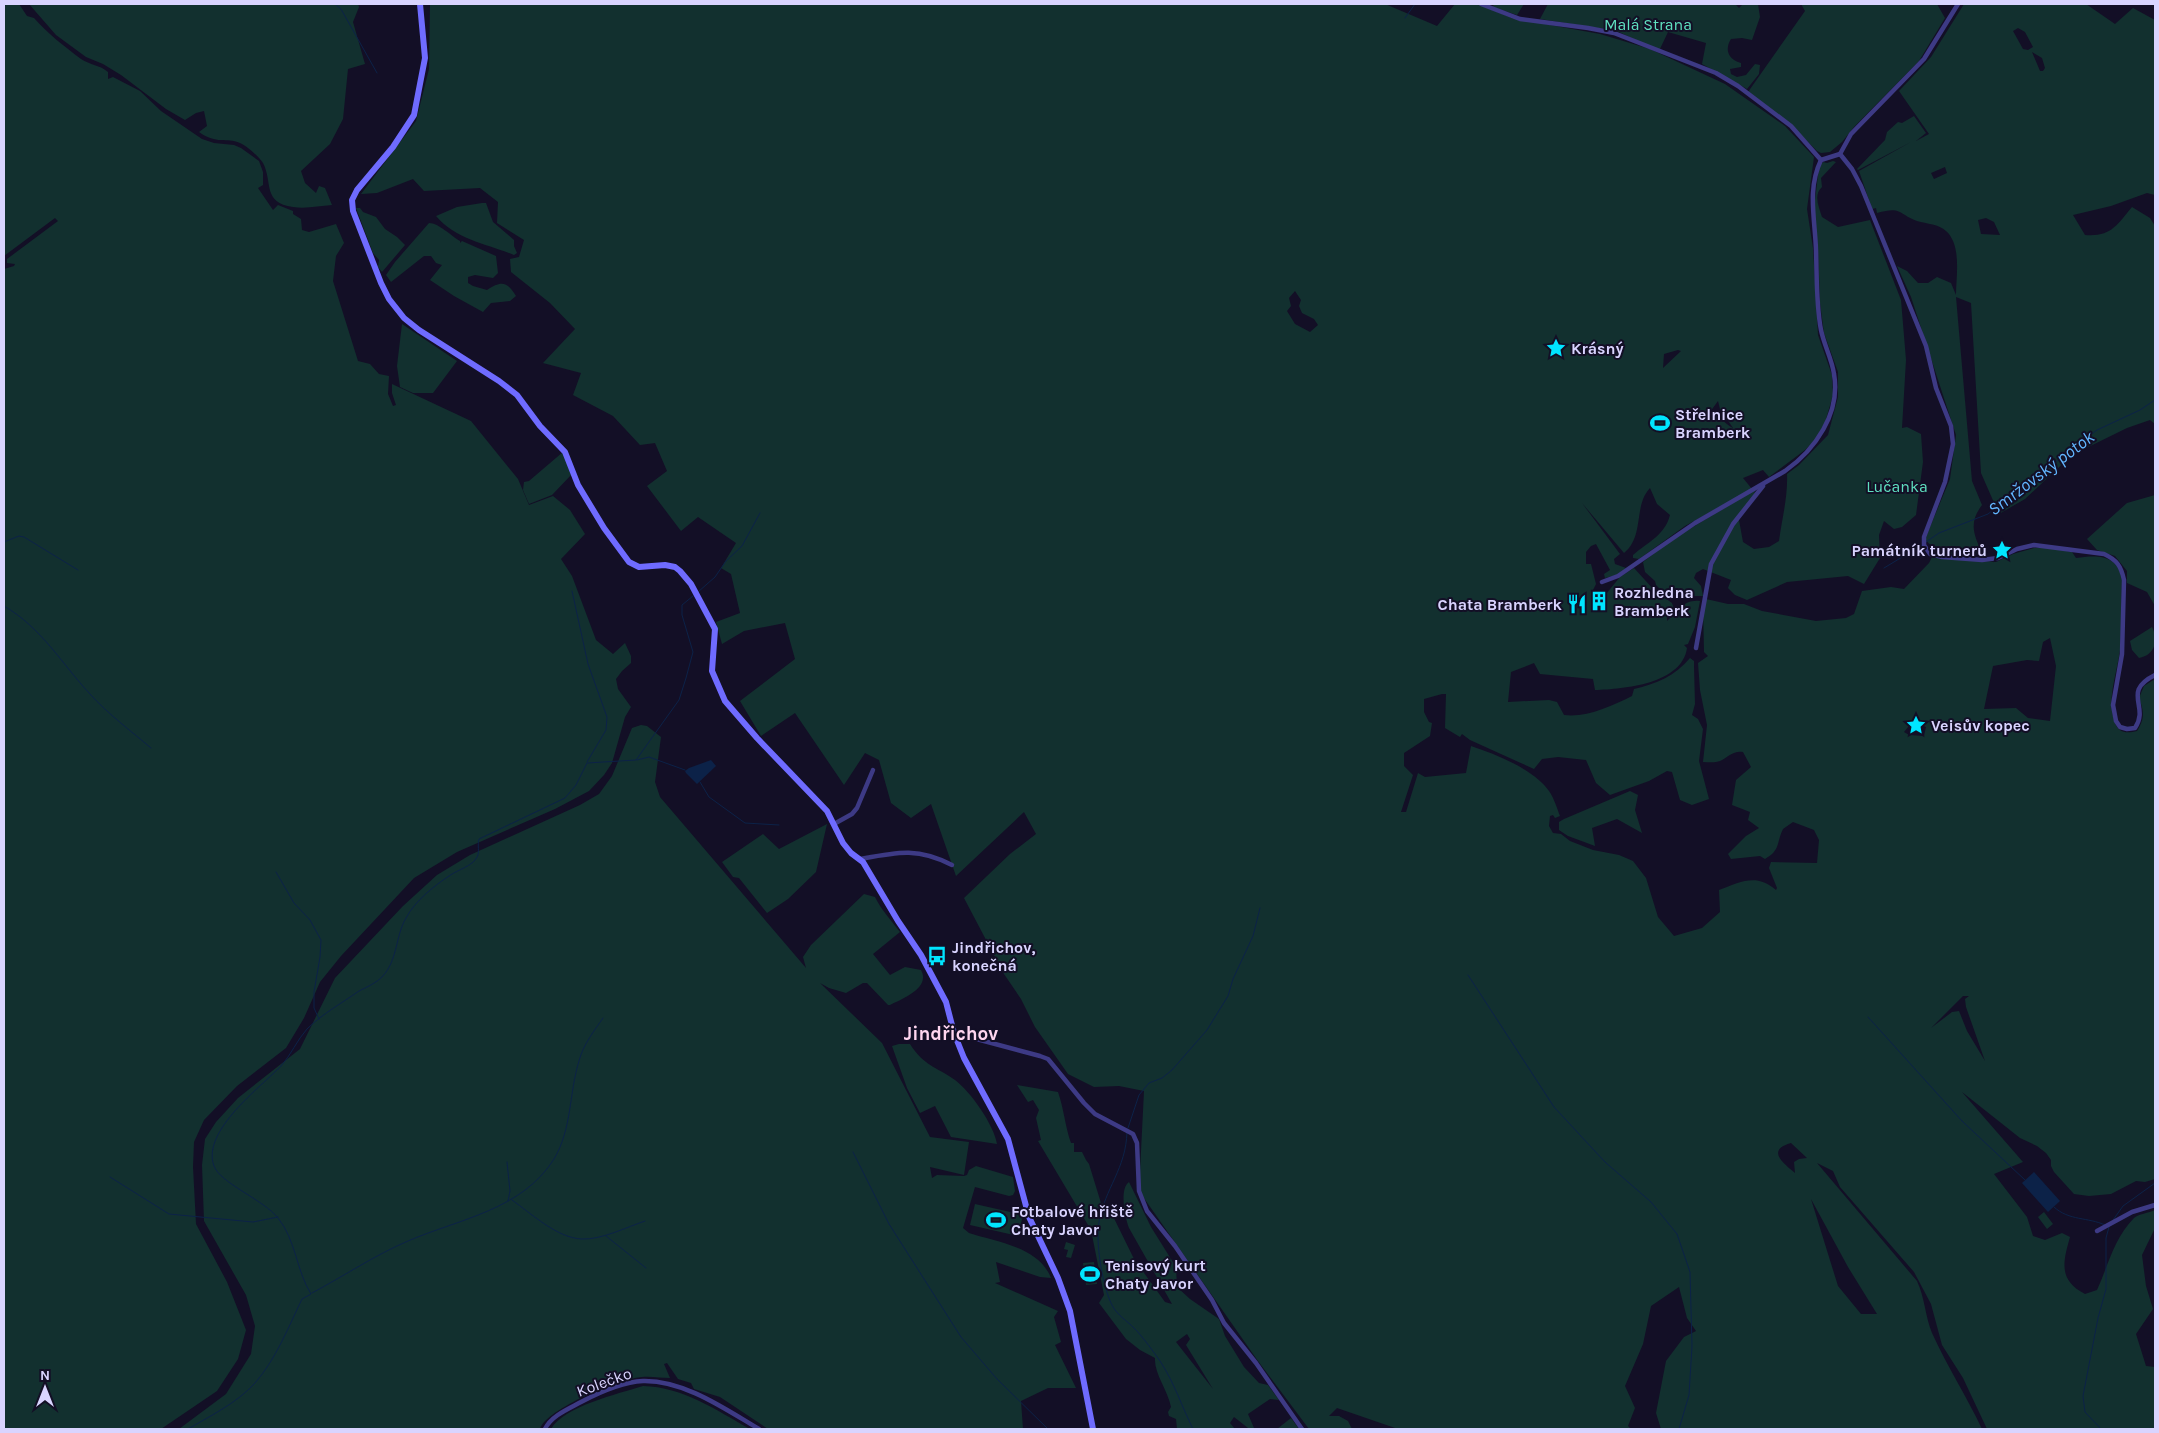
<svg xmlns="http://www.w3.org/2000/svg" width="2159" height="1433" viewBox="0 0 2159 1433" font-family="Karla,sans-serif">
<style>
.green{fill:#12302f;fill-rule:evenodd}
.water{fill:#0c2248}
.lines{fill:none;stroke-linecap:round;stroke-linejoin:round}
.stream{stroke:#0c2248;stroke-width:1}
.street{stroke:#3d3a85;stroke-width:4.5}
.secondary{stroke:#6f6bff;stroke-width:6}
.labels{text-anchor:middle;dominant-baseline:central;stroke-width:4;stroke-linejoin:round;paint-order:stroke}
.park-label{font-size:16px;fill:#5fe0c0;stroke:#130f26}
.poi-label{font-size:16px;font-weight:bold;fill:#d9d4ff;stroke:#130f26;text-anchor:start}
.street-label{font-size:16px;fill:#d9d4ff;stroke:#130f26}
.water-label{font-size:18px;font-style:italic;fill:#62b6ff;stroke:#130f26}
.quarter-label{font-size:19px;font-weight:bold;fill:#ffd6f0;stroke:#130f26}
</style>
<rect width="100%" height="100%" fill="#130f26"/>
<g class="green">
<path d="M7,4H19L27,16L34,18C48,34 64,46 81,59C90,65 100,65 108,72V79L113,77L140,91L161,111L202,139L214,143L234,145L241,148L259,161L263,172V185L258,188L273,210L278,205L293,211V214L301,219L302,230L309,232L336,224L344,243L336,256L333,281L358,361L370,364L379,374L389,376L388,394L393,406L396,405L392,393V384L471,421L518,479L529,505L553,496L570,510L585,534L561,559L572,576L596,640L613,654L625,643L631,656V663L622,671L616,679L618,689L631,707L625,717L612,763L604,775L589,791L555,809L457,852L414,878L341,956L320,982L304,1018L286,1048L237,1086L204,1120L194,1142L193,1167L196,1224L227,1282L246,1330L238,1359L217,1391L161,1429H4V269L14,266L15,264L7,263V259L58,221L55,218L4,256V6Z"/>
<path d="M29,4H358L359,7L353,22L365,64L348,69L343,119L330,144L301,171L305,183L316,193L319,186L325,188L332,205C319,206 306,209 293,207C262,203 273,182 263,163C260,158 246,145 240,143C226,137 217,145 199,132L207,126L204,111L196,113L185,120L166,109L121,75L103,64L86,57L56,35Z"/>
<path d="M430,4H1385L1437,26L1455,4H1477L1512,18L1600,34L1650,49L1725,84L1785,126L1814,157L1807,209L1813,248L1818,335L1832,375L1833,395L1822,433L1805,450L1769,477L1763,470L1743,478L1752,489L1685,526L1639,559L1633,558V555C1648,542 1665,535 1670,515L1657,504L1650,488C1633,506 1645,536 1624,553L1582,503L1620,554L1614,559L1615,564L1626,568L1617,575L1605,578L1604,574L1610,570L1596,544L1591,546L1586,552V564H1591L1596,584L1592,592L1593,597L1606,594L1620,577L1634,568L1655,591L1672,603L1674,609L1667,618V621C1678,611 1684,599 1700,601L1695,627L1688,644L1684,645L1687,648C1682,684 1624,689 1595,690L1593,679L1540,674L1534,663L1511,672L1508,702L1549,700L1557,702L1564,715C1586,718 1612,706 1632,696L1634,689C1656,684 1675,676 1690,658L1694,661V666L1695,704L1692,715L1698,719L1703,729L1699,761L1709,799L1692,805L1680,800L1672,772L1667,771L1649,781L1610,795L1596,783L1586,760L1558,757L1542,759L1534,769L1470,740L1462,734L1460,737L1445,728L1446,694H1442L1424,699V712L1429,722L1432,723L1430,736L1404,753V766L1413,775L1401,812H1406L1418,773L1425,777L1466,773L1471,746C1495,754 1534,769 1549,791C1554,798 1557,808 1560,816L1555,818L1553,815L1550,816L1549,826L1553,833L1561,834L1570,841L1593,850L1619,855L1633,861L1646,878L1658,917L1674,936L1702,928L1720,912L1719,890C1741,882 1756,873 1776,890L1777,888L1769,868L1771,862L1817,863L1819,840L1814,830L1793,822L1783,829C1776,843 1781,850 1765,859L1760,856L1731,859L1728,854L1746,836L1759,828L1748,820L1750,812L1732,805L1736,780L1751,767L1743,752C1734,750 1728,757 1720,761C1715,763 1708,762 1703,762L1707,725L1700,690L1698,663L1708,656L1704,652L1703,605L1706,599L1728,604H1744L1762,611L1816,621L1846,618L1854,614L1862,591L1891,587L1904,589L1929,563L1932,557L1996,562L2013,554L2034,548H2050L2072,552L2076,558C2097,555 2118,554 2122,580C2121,603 2122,627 2120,650C2117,674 2106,700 2115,723C2119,734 2128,733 2137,731C2145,719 2144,711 2139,698L2144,686L2155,679V1179L2145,1182L2136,1181L2111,1194L2089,1196L2074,1194L2054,1172L2051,1166V1160L2046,1153L2037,1146L2020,1138L1962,1092L2023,1162L1994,1174L2027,1217L2033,1236L2045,1240L2062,1233L2070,1237C2063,1262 2058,1280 2085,1294L2097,1290C2108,1266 2114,1238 2134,1218C2138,1214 2149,1213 2155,1210V1228L2142,1255L2146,1286L2153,1309L2136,1334L2146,1366L2155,1367V1429H1987L1963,1378L1942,1345L1931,1304L1914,1272L1840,1187L1833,1171L1817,1163L1917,1281C1925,1298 1925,1316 1932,1333C1947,1366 1967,1397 1982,1429H1661L1656,1413L1666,1361L1684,1337L1696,1331L1687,1318L1679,1287L1651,1306L1643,1344L1625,1386L1635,1408L1628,1426L1631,1429H1398L1337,1408L1329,1416H1339L1348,1421L1352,1429H1309L1258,1361L1139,1191L1144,1091L1119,1086L1094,1087L1068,1074L1035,1027L1021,999L1004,974L964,898L1010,854L1036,834L1024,812L956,876L931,804L911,818L891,803L879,760L865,753L844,785L795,713L761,736L740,701L795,659L785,623L744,631L722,644L716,622L740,613L731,574L721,568L736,543L698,517L681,531L647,486L667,471L655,443L640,445L613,416L573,395L581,373L543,363L575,329L550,303L511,272L510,259L519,257L524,240L497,223L498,202L480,188L424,191L413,179L377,193L361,194L416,121L429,69ZM1295,291L1301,300L1299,306L1302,313L1314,319L1318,325L1310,332L1295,324L1287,311L1291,306L1289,298ZM1678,350L1681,351L1663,368L1664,354ZM1718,401L1720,409L1733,428C1724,424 1719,414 1710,412ZM2050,638L2056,666L2050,721L2028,718L2016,708L1984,709L1993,666L2027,660L2039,661L2043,642ZM1913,721L1926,727L1924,736L1909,735L1904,732ZM1963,996H1969L1965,999L1966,1007L1985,1061L1967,1031L1959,1011L1952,1012L1931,1028ZM1791,1143L1807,1158L1799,1159L1794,1162L1795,1173C1783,1163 1766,1150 1791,1143ZM1811,1199L1848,1267L1877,1314H1861L1838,1286Z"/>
<path d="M1494,4H1524L1517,15L1493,7Z"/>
<path d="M1548,4H1735L1739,8L1743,4H1758L1760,17L1752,40L1742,38L1731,39C1724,50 1729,60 1741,63V67L1730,69L1731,74L1737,77L1746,75L1755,64L1760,65L1759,74L1747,89L1702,64L1706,43L1668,32L1659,51L1617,31L1540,19Z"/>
<path d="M1801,4H1937L1945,18L1919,61L1854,127L1842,142L1830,152L1821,153L1817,151L1793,127L1748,92L1805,11Z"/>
<path d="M1964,4H2086L2115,24L2133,8L2155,20V195L2147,193L2111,206L2073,215L2085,235C2111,237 2117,225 2132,207L2150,218L2155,226V424L2150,420L2127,428L2072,455L2025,499L1999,514L1981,473L1971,303L1956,297L1972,481L1982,505C1969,522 1973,534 1982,552C1960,557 1940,558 1925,539L1950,479L1956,435L1911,297L1897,266L1907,271L1918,283H1928L1937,277L1951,283L1956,295C1956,277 1962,245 1946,231C1939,224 1927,224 1917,221C1898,214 1902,206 1877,213L1876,208L1872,209L1859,171L1911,142L1858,170L1857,169L1885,140L1887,132L1898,122L1902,123L1914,116L1926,133L1916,141L1929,134L1899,91L1931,57ZM2018,28L2025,32L2033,47L2028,50L2023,49L2013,31ZM2032,52L2042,58L2045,68L2043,71H2040ZM1945,167L1947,173L1934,179L1931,173ZM1986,218L1994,222L2000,235L1981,234L1978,220Z"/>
<path d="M1833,161L1836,162L1821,178L1822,187C1813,195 1819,207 1822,217L1838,227L1870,220L1901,300L1906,360L1902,428L1907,427L1921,434L1923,462L1916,515L1902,527L1894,529L1884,521L1879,535L1880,558L1864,584L1848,576L1787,582L1747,600L1735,595L1728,588L1731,580L1703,569L1696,573L1694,578L1701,586L1703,596H1690L1662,591L1656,585L1655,581L1645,572L1643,562L1673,539L1756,489L1752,499L1739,520L1743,542L1754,549L1769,547L1779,541C1782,518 1788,497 1787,474L1799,465L1828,435L1838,397V372L1824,333L1820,303L1818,249L1814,208L1819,167L1823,162L1827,163Z"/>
<path d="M482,203H486L493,222L514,240V246L517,253L514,255C488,244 456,240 436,216L457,207Z"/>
<path d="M356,208H360L363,212L376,217L385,229L397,237L405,245L382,272L378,267L379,260L373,253Z"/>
<path d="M429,223C439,223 451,236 460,241V243L462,241L496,256L498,273L493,278L475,275L468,277V283L473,286L487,290C501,281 507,281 516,296L510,301L491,303L483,312L454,296L430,280L442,265L436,263L431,256H424L391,282L386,275L395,262Z"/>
<path d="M402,324L457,361L433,393H413L400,387L397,366Z"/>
<path d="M563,452L571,475L552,495L529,504L523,490L524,482L529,481Z"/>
<path d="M2155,495V606L2147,592L2127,583V571L2115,556L2097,550L2087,539L2127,503Z"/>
<path d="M2152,627C2159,640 2155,655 2139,658L2132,650L2130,641Z"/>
<path d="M641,725L647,726L661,737L655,782L660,797L806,968L803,957L811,945L864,894L875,897C882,911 891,920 900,932L873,954L890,975L905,967L921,970C931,988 902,999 890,1005H888L867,983H863L846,993L829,988L820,983L882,1043L930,1137L969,1142L964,1175L930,1167L932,1178L937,1175L964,1176L967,1175L969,1170L976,1166L1013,1177L1015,1191L1013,1195L1009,1196L975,1187L963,1228L969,1233C997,1242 1039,1247 1051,1278L1040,1277L996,1262L1000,1282L995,1283L1058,1311L1054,1317L1061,1342L1055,1345L1076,1388H1048L1021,1401L1023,1429H768L720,1397L694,1389L691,1383L678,1379L667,1363L664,1364L670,1378C661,1378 651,1376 642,1377C621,1378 546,1409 540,1429H179L226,1394L251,1354L255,1326L246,1295L204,1221L202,1165L205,1139L216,1122L238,1098L300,1049L335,978L403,906L437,875L470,855L580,805L599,794L612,776L632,728Z"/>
<path d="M1630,791L1638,795L1635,810L1642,833L1617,819L1592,828L1595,846L1568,836L1559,830V822L1564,819Z"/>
<path d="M827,824L816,872L788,899L767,913L739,878L733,877L722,862L763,834L779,849Z"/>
<path d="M899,1044H910C924,1066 935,1066 955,1080C971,1092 994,1125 997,1144L951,1137L935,1106L920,1113L907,1088L892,1046Z"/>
<path d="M1017,1085L1058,1092C1064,1109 1065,1126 1071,1143H1074V1152H1082L1086,1160L1089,1164L1101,1203L1107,1204L1134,1259L1165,1302L1172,1304L1129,1228C1125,1218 1119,1189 1129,1182L1151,1227L1176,1267L1177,1287L1190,1299L1219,1319L1225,1336L1244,1367L1259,1383L1268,1385L1279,1400L1270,1399L1248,1414L1254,1428H1248L1234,1417L1230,1423L1235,1429H1177L1176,1419L1169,1416L1168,1412L1171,1407C1168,1390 1154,1374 1155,1358L1140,1350L1126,1339L1099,1303L1104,1295L1091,1230L1038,1141L1041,1140L1036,1118L1039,1110L1033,1100L1028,1102ZM1187,1334L1190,1339L1186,1345L1213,1389L1176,1342Z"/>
<path d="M975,1204L1023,1215L1018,1236L970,1225Z"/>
<path d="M2044,1212L2053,1224L2047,1229L2038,1217Z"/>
<path d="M1066,1242L1075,1245L1071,1258L1066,1257L1068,1250L1064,1249Z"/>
<path d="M1094,1262L1097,1284L1086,1285L1083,1263Z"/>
<path d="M643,1386C683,1387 716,1410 750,1429H551C564,1406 618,1394 643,1386Z"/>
<path d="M1291,1418L1299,1429H1277Z"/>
</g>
<g class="water">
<path d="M711,760L716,766L697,784L686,773L685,771L689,768Z"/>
<path d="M2034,1172L2060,1201L2048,1212L2022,1183Z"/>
</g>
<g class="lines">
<g class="stream">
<path d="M335,4L341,9L377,73"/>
<path d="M1405,18L1415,4"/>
<path d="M4,542L19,536L24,537L78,570"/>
<path d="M1926,542L1939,533L1988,514L2097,430L2140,410L2155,400"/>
<path d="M1884,568L1922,545"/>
<path d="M572,591L588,664L607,717L606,730L587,762"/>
<path d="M698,592L715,577L726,561L742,546L760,513"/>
<path d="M4,606C42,628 61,663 90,694C108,714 131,731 151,748"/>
<path d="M637,760L649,757L685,770"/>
<path d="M700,782L709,797L745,823L779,825"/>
<path d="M276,872L294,903L310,920L321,940L320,957L314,992V1008L319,1019"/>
<path d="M1468,975L1554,1107L1605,1162L1651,1202L1677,1234L1690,1272L1692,1346L1689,1395L1679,1429"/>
<path d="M1868,1017L1962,1121L2025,1180"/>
<path d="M1128,1128L1139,1095L1149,1083L1162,1078L1172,1070L1207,1030L1228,996L1233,979L1253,936L1260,908"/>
<path d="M1127,1132C1126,1169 1105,1188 1099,1222C1095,1241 1103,1294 1115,1310C1121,1318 1130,1323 1137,1331C1145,1340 1153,1351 1160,1361C1174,1382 1182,1407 1193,1429"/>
<path d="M853,1152L889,1224L961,1337L997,1379L1048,1429"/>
<path d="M507,1162L510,1191L508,1201"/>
<path d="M110,1177L169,1214L253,1222L278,1217"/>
<path d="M512,1200C532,1214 557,1238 582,1239C601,1240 627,1227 645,1221"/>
<path d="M2054,1207C2069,1221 2088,1217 2105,1225"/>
<path d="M2113,1220L2123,1206L2155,1183"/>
<path d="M606,1236L646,1268"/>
<path d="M312,1293C344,1276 375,1255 408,1241C459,1219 522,1210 554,1159C572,1129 569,1093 579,1061C583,1045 594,1031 603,1018"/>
<path d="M188,1429C210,1416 237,1403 255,1383C276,1359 288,1328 302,1299L311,1294C296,1270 296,1240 278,1218C264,1200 220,1183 214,1166C201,1131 261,1087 281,1066C291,1055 297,1040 307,1029C322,1014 342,1003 359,991C367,987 376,983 382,977C398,960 395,937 406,918C415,901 434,886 449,876C457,870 473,866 477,857C480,852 477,845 479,839L565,798L576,785L587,763L636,760L679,700L686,678L693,652L682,615V605L693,596"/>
<path d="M2101,1429L2085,1412L2083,1396L2098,1318L2106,1289V1238L2109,1227"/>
</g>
<g class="street">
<path d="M1481,4L1520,19L1588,28L1614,33L1716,73L1738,86L1791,126L1821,160"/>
<path d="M1840,154L1852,169L1861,186L1926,346L1936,388L1951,426L1953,444L1945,482L1924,537V545L1930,554L1942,557L1982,560L1998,558L2017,549L2034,545L2104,554C2117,560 2121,566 2124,580L2122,654L2113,705L2116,721L2120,727L2127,729L2135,728C2150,706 2121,692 2155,675"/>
<path d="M1840,154L1851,134L1924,59L1958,4"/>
<path d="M1602,582L1618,576L1695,523L1785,471C1815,450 1841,413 1834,374C1832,359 1824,345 1821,330C1816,304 1817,277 1816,250C1815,219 1807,189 1821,160L1840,154"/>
<path d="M1696,648L1711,564L1733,524L1763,486"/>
<path d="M834,824L852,814L857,808L873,770"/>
<path d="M860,859C897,852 918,847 952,865"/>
<path d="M954,1033L1040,1056L1048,1059L1084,1103L1095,1114L1133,1134L1137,1143L1139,1191L1147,1211L1175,1246L1212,1300L1224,1323L1256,1363L1302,1429"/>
<path d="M2097,1231L2132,1212L2155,1205"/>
<path d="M545,1429C551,1416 568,1409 581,1402C598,1393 623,1382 643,1381C684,1380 725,1409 759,1429"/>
</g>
<path class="secondary" d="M420,4L425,58L414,115L393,147L357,190L352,200L353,211L381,283L389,299L404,318L419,330L499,381L517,395L540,426L565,452L578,485L604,528L629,562L639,567L665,565L675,567L680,571L691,584L715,629L712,671L725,701L757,738L827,811L843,843L851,853L863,862L898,921L921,955L946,1002L954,1033L964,1058L1008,1139L1029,1217L1058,1278L1070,1311L1093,1429"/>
</g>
<defs>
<symbol id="sight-bare" viewBox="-9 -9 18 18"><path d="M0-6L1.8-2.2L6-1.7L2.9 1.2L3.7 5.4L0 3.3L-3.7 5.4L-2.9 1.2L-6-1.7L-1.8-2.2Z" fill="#00e5ff" stroke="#130f26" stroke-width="2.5" paint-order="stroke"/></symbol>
<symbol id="stadium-bare" viewBox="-9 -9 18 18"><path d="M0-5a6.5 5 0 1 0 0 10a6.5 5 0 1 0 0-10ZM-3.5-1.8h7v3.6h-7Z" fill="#00e5ff" stroke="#130f26" stroke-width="2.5" paint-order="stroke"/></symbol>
<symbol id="building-bare" viewBox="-9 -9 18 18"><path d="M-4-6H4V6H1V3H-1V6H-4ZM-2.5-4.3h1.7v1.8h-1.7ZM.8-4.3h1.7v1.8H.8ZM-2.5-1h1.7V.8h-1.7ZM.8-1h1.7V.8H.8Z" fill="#00e5ff" stroke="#130f26" stroke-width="2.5" paint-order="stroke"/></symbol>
<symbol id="restaurant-bare" viewBox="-9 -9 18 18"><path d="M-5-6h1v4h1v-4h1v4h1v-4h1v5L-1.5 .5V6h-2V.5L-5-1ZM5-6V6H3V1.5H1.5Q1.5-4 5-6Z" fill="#00e5ff" stroke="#130f26" stroke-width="2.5" paint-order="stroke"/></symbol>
<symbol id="bus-bare" viewBox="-9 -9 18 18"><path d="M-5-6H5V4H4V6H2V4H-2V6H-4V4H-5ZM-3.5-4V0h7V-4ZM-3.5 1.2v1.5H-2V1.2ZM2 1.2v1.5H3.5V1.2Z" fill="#00e5ff" stroke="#130f26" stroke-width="2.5" paint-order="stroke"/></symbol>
</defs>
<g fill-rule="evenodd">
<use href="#sight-bare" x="1542" y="334" width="28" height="28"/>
<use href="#stadium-bare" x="1646" y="409" width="28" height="28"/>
<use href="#sight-bare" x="1988" y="536" width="28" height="28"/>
<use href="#building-bare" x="1585" y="587" width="28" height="28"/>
<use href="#restaurant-bare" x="1563" y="590" width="28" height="28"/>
<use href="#sight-bare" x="1902" y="711" width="28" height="28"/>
<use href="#bus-bare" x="923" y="942" width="28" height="28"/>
<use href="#stadium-bare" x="982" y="1206" width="28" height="28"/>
<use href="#stadium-bare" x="1076" y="1260" width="28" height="28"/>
</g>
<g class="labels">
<g class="park-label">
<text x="1648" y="24">Malá Strana</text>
<text x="1897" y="486">Lučanka</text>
</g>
<g class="poi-label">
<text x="1571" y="348">Krásný</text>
<text x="1675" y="414">Střelnice<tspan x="1675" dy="18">Bramberk</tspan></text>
<text x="1987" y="550" text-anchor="end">Památník turnerů</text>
<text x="1614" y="592">Rozhledna<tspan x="1614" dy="18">Bramberk</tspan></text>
<text x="1562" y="604" text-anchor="end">Chata Bramberk</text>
<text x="1931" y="725">Veisův kopec</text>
<text x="952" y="947">Jindřichov,<tspan x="952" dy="18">konečná</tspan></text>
<text x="1011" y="1211">Fotbalové hřiště<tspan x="1011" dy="18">Chaty Javor</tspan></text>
<text x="1105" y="1265">Tenisový kurt<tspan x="1105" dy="18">Chaty Javor</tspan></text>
</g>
<g class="street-label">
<text transform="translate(604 1382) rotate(-20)">Kolečko</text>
</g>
<g class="water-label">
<text transform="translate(2041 473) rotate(-37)">Smržovský potok</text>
</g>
<g class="quarter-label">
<text x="951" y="1034">Jindřichov</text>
</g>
</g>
<rect width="2159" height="1433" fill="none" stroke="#d9d4ff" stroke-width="10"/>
<g transform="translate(45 1388)" stroke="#130f26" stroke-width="4" paint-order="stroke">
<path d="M0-4L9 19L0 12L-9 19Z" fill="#d9d4ff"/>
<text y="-8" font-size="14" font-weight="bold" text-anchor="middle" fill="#d9d4ff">N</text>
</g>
</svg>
